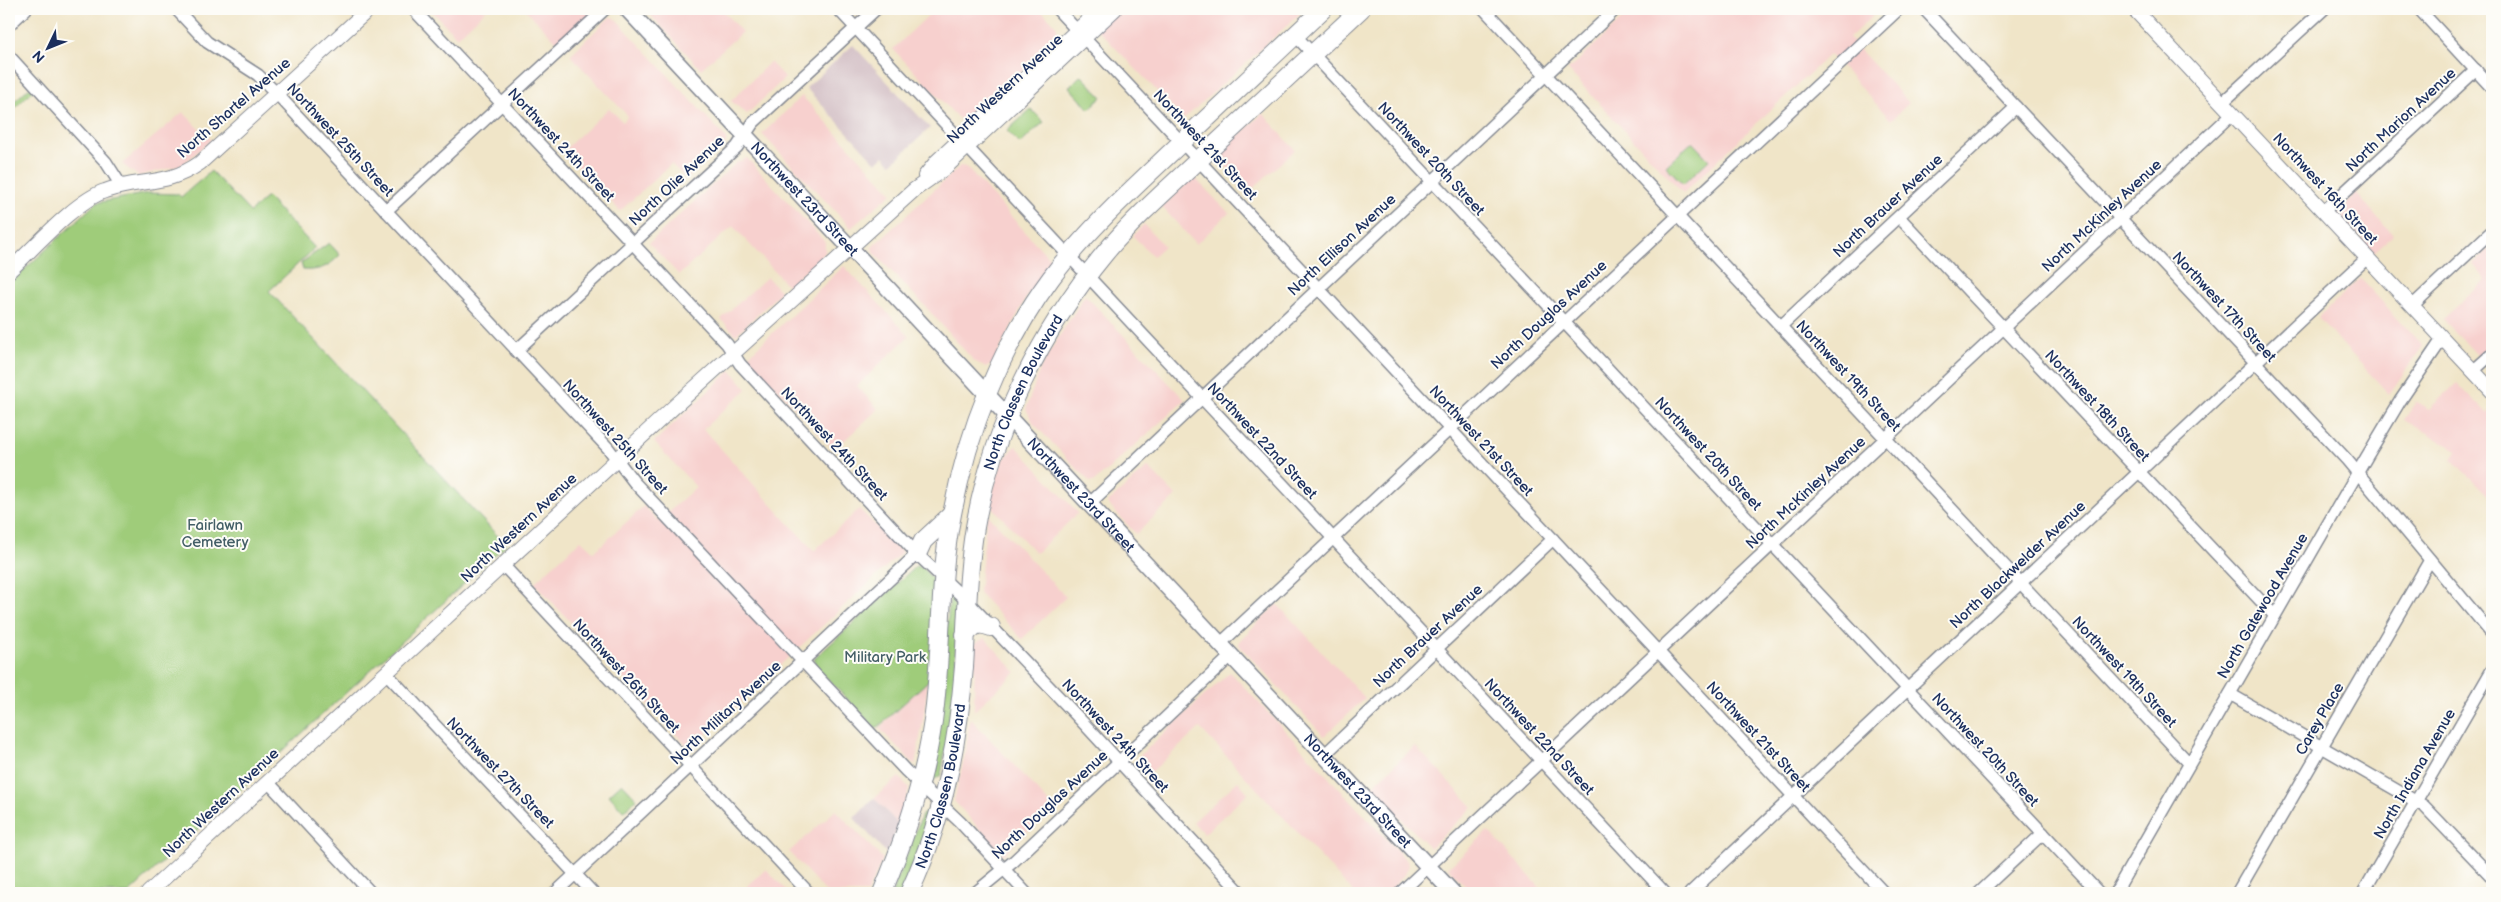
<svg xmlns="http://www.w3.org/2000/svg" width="2501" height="902" viewBox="0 0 2501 902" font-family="'Balsamiq Sans',sans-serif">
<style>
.built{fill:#f7d0ce}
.industrial{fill:#d2bec4}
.green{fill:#9fcc7a;stroke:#5d7e6c}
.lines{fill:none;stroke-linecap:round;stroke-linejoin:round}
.minor-casing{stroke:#868a93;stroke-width:14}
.tertiary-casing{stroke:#868a93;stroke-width:16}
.secondary-casing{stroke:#868a93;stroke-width:18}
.primary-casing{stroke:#868a93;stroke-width:20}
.minor{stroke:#fff;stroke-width:11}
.tertiary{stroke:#fff;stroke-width:14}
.secondary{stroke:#fff;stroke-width:15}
.primary{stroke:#fff;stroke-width:18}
.labels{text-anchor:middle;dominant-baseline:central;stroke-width:4;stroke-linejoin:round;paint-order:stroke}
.street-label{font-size:15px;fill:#1b2f5e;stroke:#fdfcf7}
.park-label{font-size:15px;fill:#435e66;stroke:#fdfcf7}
</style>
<rect width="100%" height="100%" fill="#fdfcf7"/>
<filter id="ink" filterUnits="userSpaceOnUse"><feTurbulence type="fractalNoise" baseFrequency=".02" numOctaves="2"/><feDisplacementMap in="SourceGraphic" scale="10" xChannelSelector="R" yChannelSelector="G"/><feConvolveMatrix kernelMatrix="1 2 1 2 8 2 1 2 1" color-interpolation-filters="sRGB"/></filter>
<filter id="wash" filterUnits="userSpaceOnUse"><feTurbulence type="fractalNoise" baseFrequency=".0096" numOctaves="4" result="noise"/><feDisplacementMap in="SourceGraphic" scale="20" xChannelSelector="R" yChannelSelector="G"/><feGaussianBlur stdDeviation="1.12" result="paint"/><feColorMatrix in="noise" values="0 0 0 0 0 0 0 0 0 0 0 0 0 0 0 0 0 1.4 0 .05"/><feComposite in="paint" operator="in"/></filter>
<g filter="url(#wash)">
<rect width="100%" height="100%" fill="#f0e5c8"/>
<g class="built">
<path d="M430,9H487L457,37Z"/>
<path d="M525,9H593L591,15L559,44Z"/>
<path d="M645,9H721L742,32L701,69Z"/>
<path d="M935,9H1040L1057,27V39L970,121L958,118L893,49Z"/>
<path d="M1078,9H1305L1184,119Z"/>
<path d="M1633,9H1880L1849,38L1909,103L1891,120L1830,54L1683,193L1568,70Z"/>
<path d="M610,17L615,18L726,138V143L687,179L671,164L620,211L563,151L609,108L623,122L628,116L570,55Z"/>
<path d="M770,62L785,78L747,114L731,101Z"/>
<path d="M802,96L892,193L851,228L762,134Z"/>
<path d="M183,112L211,140L182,165L138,176L122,164Z"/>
<path d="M1263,113L1295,150L1250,191L1216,156Z"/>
<path d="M747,158L825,242V253L788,286L733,226L679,275L649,243L736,163Z"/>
<path d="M960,166L966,167L1051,260L1025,300L992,365L985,367L974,361L923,304L873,252L872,247Z"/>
<path d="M1194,177L1229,213L1196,244L1162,207Z"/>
<path d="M2356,193L2393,235L2374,252L2338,214L2339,210Z"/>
<path d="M1144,224L1164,246L1153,256L1133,236Z"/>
<path d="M2492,246V344L2479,357L2443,319L2486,280L2473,264Z"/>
<path d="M844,266L909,336L857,386L878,409L834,450L747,357Z"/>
<path d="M767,277L781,292L736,335L721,319Z"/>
<path d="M2360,278L2423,346L2389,394L2318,318Z"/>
<path d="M1085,295L1185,400L1094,482H1090L1034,424L1026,409L1041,366Z"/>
<path d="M731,370L747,389L703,429L814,551L859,509L902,552L690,749L534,583L581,540L594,552L644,506L658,521L696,487L654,442Z"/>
<path d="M2457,383L2486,413L2492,408V499L2451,459L2457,450L2404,420L2416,402L2429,409Z"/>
<path d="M1016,446L1078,513L1036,553L993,508L990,500L1002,461Z"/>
<path d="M1148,467L1176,496L1136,534L1107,503Z"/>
<path d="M987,514L1066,597L1022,639L979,593Z"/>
<path d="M1277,604L1365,698L1324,736L1239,645L1240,640Z"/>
<path d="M985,638L1016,672L974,711L975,643Z"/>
<path d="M1230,672L1407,861L1409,866L1405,873L1389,893H1354L1200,728L1149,774L1135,760Z"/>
<path d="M928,681L923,721L915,765L879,728Z"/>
<path d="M970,718L1053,807L1003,855L954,801L966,751Z"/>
<path d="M1415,746L1473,807L1430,848L1371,787Z"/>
<path d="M899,777L909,788L899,825L874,798Z"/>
<path d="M1238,781L1248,793L1204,834L1193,822Z"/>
<path d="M836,810L883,859L867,893H827L789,852Z"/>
<path d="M1488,831L1494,837L1545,893H1472L1448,868Z"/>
<path d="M766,869L789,893H740Z"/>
</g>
<g class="industrial">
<path d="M853,45L930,128L891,164L884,156L876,163L806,88Z"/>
<path d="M874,798L899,825L887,854L854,818Z"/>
</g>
<g class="green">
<path d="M1081,75L1102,97L1089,109L1069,87Z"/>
<path d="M30,87L33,90L9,114V106Z"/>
<path d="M1031,109L1044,122L1020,144L1007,131Z"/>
<path d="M1692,142L1709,160L1683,184L1666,166Z"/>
<path d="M211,171L250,212L267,197L315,248L269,291L506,545L129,893H9V284L96,203L148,193L178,194L181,197Z"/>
<path d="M329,243L340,255C328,267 320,271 303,270L301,263Z"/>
<path d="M916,566L922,567L935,582L932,681H928L876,729L815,666L814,659Z"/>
<path d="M953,595H955L956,686L941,775L930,782L950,597Z"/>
<path d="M622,783L637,799L623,811L609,795Z"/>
<path d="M931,807L934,809L903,893H892L922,815Z"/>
</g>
</g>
<g filter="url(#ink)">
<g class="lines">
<defs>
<g id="minor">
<path d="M176,9L207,42L258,75L277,94L608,448L634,482L906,771L960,822L1026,893"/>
<path d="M413,9L727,344L740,364L917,554L967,601L1075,714L1241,893"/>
<path d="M838,9L1665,893"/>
<path d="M1057,9L1884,893"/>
<path d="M1484,9L2189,763"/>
<path d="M1924,9L2347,460L2492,634"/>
<path d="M2419,9L2492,88"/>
<path d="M9,25L26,9"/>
<path d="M1295,35L2099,893"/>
<path d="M9,56L106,162L122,187"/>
<path d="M2222,103L2324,9"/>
<path d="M386,211L605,9"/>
<path d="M2324,211L2476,70"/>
<path d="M1899,217L2274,615"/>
<path d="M2412,306L2492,231"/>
<path d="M1781,326L2016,107"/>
<path d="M516,351L737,147L753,123L876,9"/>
<path d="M2473,371L2492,354"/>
<path d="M1089,504L1616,9"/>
<path d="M503,565L809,893"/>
<path d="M1220,644L1899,9"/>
<path d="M386,673L593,893"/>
<path d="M2230,694L2424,806L2492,877"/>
<path d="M1324,755L1553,539"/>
<path d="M268,782L371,893"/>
<path d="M555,893L917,554"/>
<path d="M975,893L1014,861L1231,656"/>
<path d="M1400,893L2232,114"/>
<path d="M1690,893L2367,258"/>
<path d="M1979,893L2043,833"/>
<path d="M2115,893L2366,458L2400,401L2443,338"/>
<path d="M2237,893L2430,560"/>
<path d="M2363,893L2492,670"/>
</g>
<g id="tertiary">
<path d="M2134,9L2492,391"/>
<path d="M925,176L937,161L1100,9"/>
<path d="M9,271C34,248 75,201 105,191C141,178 166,187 200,163L369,9"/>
<path d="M148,893L676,405L914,190L945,168L1115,9"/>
</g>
<g id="secondary">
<path id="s1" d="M627,9L1453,893"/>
</g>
<g id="primary">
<path d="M917,554L923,541L951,515"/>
<path d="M965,635C974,625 978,622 991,627"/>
<path d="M882,893C907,834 928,769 935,705C942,641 939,577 952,514C968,431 1000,347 1051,278C1089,227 1138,184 1184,140C1230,97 1276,53 1323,9"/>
<path id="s2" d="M909,893C942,823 958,744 964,667C967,620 967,574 975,527C992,429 1042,329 1105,253C1135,217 1171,186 1205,154C1257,106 1309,57 1361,9"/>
</g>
</defs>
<use href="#minor" class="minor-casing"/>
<use href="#tertiary" class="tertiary-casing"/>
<use href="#secondary" class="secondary-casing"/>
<use href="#primary" class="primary-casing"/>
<use href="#minor" class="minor"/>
<use href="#tertiary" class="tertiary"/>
<use href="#secondary" class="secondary"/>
<use href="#primary" class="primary"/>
</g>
</g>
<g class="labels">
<g class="street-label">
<text transform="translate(1005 89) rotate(-43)">North Western Avenue</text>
<text transform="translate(234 108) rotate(-41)">North Shartel Avenue</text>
<text transform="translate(2401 120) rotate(-43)">North Marion Avenue</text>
<text transform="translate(340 140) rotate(47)">Northwest 25th Street</text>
<text transform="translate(561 145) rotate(47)">Northwest 24th Street</text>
<text transform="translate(1205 145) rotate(47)">Northwest 21st Street</text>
<text transform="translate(1431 159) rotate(47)">Northwest 20th Street</text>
<text transform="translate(677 181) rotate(-43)">North Olie Avenue</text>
<text transform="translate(2325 189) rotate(47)">Northwest 16th Street</text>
<text stroke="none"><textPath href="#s1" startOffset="260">Northwest 23rd Street</textPath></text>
<text transform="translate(1888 206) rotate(-43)">North Brauer Avenue</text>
<text transform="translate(2102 216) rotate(-43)">North McKinley Avenue</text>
<text transform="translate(1342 245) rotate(-43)">North Ellison Avenue</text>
<text transform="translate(2224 307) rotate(47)">Northwest 17th Street</text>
<text transform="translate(1549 315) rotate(-43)">North Douglas Avenue</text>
<text transform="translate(1848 376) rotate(47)">Northwest 19th Street</text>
<text stroke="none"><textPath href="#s2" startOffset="518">North Classen Boulevard</textPath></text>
<text transform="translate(2097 406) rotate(47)">Northwest 18th Street</text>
<text transform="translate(615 437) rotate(48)">Northwest 25th Street</text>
<text transform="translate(1262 441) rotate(47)">Northwest 22nd Street</text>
<text transform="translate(1481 441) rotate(47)">Northwest 21st Street</text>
<text transform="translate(834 444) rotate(47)">Northwest 24th Street</text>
<text transform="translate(1708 454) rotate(47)">Northwest 20th Street</text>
<text transform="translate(1806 493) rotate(-43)">North McKinley Avenue</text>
<text stroke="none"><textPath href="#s1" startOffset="665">Northwest 23rd Street</textPath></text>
<text transform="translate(519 528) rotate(-43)">North Western Avenue</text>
<text transform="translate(2018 565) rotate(-43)">North Blackwelder Avenue</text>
<text transform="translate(2263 606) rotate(-60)">North Gatewood Avenue</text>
<text transform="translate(1428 636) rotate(-43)">North Brauer Avenue</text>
<text transform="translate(2124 672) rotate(47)">Northwest 19th Street</text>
<text transform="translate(626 676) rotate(47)">Northwest 26th Street</text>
<text transform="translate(726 713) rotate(-43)">North Military Avenue</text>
<text transform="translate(2320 719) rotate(-60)">Carey Place</text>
<text transform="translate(1115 736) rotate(47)">Northwest 24th Street</text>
<text transform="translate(1539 737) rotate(47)">Northwest 22nd Street</text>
<text transform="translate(1758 737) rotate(47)">Northwest 21st Street</text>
<text transform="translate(1985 750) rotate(47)">Northwest 20th Street</text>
<text transform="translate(500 773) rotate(46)">Northwest 27th Street</text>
<text transform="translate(2415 774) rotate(-60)">North Indiana Avenue</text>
<text stroke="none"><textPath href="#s2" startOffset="112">North Classen Boulevard</textPath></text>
<text stroke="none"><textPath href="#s1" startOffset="1070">Northwest 23rd Street</textPath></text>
<text transform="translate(221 803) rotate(-43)">North Western Avenue</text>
<text transform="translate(1050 805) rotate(-43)">North Douglas Avenue</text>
</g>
<g class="park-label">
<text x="215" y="525">Fairlawn<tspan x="215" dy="17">Cemetery</tspan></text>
<text x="885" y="657">Military Park</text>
</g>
</g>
<rect width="2501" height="902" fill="none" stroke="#fdfcf7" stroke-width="30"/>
<g transform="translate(48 48) rotate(227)" stroke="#fdfcf7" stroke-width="4" paint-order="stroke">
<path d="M0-4L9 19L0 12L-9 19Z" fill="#1b2f5e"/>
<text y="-8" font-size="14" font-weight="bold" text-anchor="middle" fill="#1b2f5e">N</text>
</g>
</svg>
